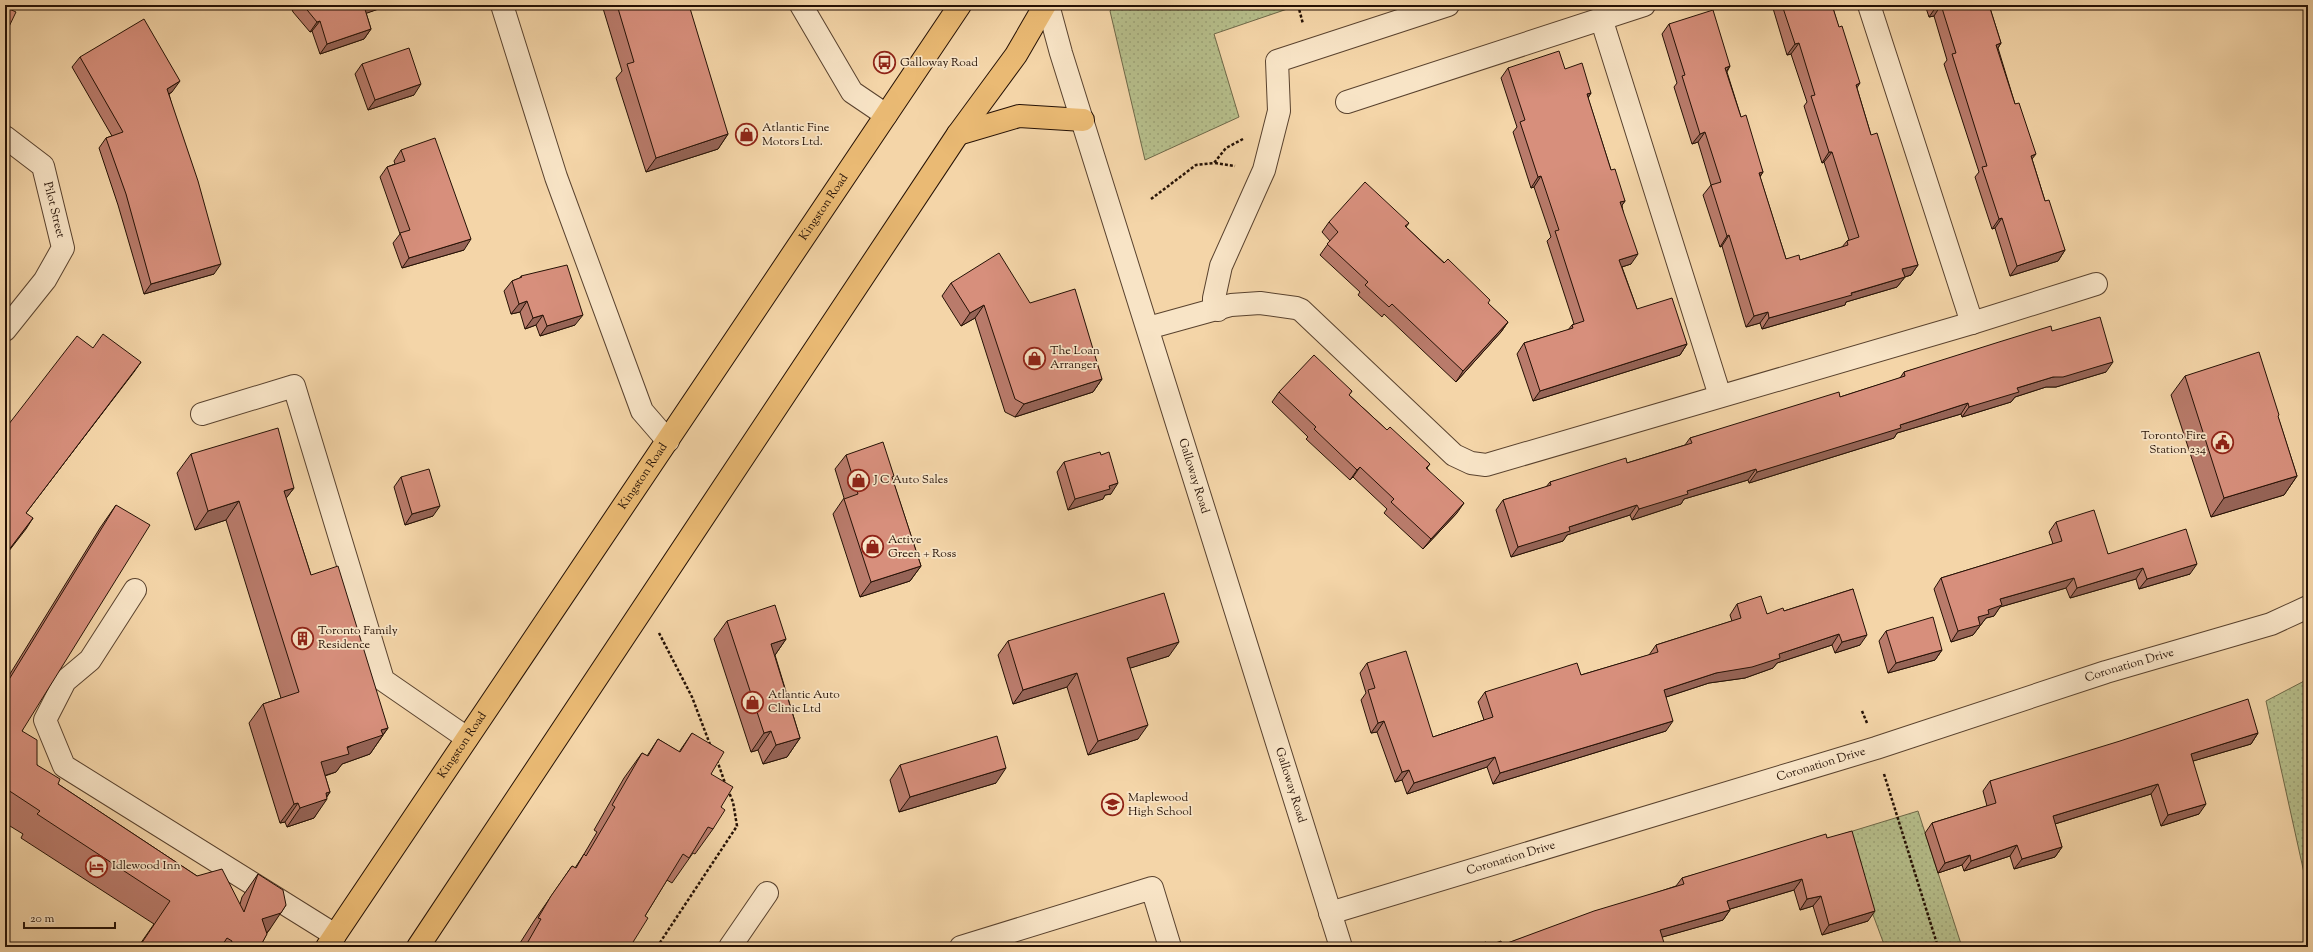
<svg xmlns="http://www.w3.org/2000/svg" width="2313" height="952" viewBox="0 0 2313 952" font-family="'Sorts Mill Goudy',serif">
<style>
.green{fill:url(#green-dots);stroke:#6e6848}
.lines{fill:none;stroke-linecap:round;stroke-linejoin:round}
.minor-casing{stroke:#59422e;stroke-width:24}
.major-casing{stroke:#251105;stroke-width:24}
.path{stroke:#251105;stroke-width:2.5;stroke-dasharray:3 2;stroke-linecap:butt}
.minor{stroke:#f8e4c6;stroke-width:22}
.major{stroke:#eaba74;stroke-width:22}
.wall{fill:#b97b6b;stroke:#251105}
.shaded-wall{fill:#966457;stroke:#251105}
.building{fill:#d78f7c;stroke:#251105}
.labels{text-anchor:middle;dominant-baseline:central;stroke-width:3.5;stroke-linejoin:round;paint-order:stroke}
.poi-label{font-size:12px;fill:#251105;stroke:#f8e4c6;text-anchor:start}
.street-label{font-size:12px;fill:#251105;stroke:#f8e4c6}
</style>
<defs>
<pattern id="green-dots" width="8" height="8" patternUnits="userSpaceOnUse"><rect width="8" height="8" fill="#b6be8b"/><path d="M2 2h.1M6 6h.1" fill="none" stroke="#9ca276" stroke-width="1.8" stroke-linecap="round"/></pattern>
</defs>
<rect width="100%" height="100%" fill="#f4d5a8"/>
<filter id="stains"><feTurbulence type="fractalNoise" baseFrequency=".005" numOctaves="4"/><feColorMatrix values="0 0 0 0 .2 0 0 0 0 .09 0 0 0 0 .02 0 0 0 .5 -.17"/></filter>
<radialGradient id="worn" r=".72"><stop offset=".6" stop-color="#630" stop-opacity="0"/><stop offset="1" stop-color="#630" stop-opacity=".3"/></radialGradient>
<g class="green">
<path d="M1115,5H1299L1214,34L1239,117L1145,160L1110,11Z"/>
<path d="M2308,679V891L2266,701Z"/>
<path d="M1918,811L1962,947H1885L1843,834Z"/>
</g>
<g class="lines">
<defs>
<g id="minor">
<path d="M502,5L556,177L642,411L668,441"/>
<path d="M801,5L852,92L886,115"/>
<path id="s1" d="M1048,5L1061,53L1341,947"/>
<path d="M1869,5L1972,323"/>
<path d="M1601,18L1720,396"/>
<path d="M1347,102L1644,5"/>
<path id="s2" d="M5,137L43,166L63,248L45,280L5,330"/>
<path d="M1218,310L1214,304V298L1221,266L1264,170L1279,111L1277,61L1448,5"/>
<path d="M1148,328L1231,305L1260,303L1296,308L1301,310L1454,455L1471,463L1486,465L1972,323L2096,284"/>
<path d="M202,414L294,386L383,680L467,738"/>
<path d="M135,590L90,660L65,681L45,720L64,766L335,935"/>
<path id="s3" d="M1330,913L1876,748L2106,672L2271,624L2308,607"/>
<path d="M730,947L767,893"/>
<path d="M961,947L1152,888L1170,947"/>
</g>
<g id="major">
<path d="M958,134L1019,116L1083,120"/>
<path id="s4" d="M327,947L960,5"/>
<path d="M418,947L958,134L1016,55L1045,5"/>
</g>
</defs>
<use href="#minor" class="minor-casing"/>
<use href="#major" class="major-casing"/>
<g class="path">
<path d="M1298,5L1303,24"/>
<path d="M1215,163L1235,166"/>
<path d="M1151,199L1196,165L1214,163L1226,148L1243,139"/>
<path d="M659,633L692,697L711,747"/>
<path d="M1862,711L1867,723"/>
<path d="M717,760L726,786"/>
<path d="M1884,774L1938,947"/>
<path d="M657,947L737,826L733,802L728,790"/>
</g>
<use href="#minor" class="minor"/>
<use href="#major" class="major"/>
</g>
<g class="wall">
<path d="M290,5H390L366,13L371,29L364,39L320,54L312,31L310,32L293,12Z"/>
<path d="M602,5H664L665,8L728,134L718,149L646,172L616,78L622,71Z"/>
<path d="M1772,5H1832L1871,135L1918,265L1911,275L1905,277L1897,287L1846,302L1845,305L1762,329L1760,323L1746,327L1722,246L1720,247L1703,195L1711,185L1698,142L1692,144L1674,87L1677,83L1662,34L1669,24L1730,66L1727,72L1741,117L1763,172L1760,177L1786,259L1800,260L1842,247L1847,241L1849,240L1824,162L1822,163L1804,106L1807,102L1791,54L1787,55Z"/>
<path d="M1925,5H1989L2001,43L1998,48L2015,104L2045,201L2065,250L2058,261L2010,276L1995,228L1992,229L1975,177L1979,172L1944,64L1947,60L1934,16L1929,17Z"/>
<path d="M80,57L172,92L169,94L214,274L144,294L118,205L99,148L106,138L112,136L72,67Z"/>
<path d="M362,64L414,95L368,110L355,74Z"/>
<path d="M1508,68L1565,69L1591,93L1588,98L1611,170L1625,201L1622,205L1631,264L1622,267L1637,309L1687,344L1680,355L1533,401L1517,354L1524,343L1568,330L1572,325L1574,324L1547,241L1551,237L1534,187L1531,188L1513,132L1517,127L1501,78Z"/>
<path d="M401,150L464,250L402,268L393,243L400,234L380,177L387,167L395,164L394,161Z"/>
<path d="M1329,222L1409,223L1406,227L1508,322L1501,332L1456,382L1384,314L1382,317L1358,295L1360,292L1320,255L1330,241L1322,232Z"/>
<path d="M521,276L575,325L540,336L536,325L525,329L520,312L511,314L504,291L512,281L520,278Z"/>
<path d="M951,283L1030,303L1102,379L1093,392L1015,417L1005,412L975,318L961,326L942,296Z"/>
<path d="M2052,331L2106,372L2056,387H2046L2015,397L2011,402L1962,417L1961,414L1897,433L1894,438L1749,483L1748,480L1684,499L1681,504L1632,520L1630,515L1567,535L1563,541L1511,557L1496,510L1503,500L1546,487L1550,482L1627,463L1685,445L1690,438L1840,397L1900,378L1904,372Z"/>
<path d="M2185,376L2278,417L2297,476L2284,495L2211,517L2171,395Z"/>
<path d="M1352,391L1349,395L1387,430L1430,464L1427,468L1457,513L1423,549L1384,513L1387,509L1353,477L1350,480L1306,439L1308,437L1272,402L1279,392Z"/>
<path d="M191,454L294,488L286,498L311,575L388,728L370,754L342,764L336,772L325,776L330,792L314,818L287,827L285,822L280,823L249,723L263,704L281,698L226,520L195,530L177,473Z"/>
<path d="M846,455L892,478L921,566L910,581L860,597L833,514L844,498L835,469Z"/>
<path d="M1064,462L1111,494L1105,495L1103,499L1068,510L1057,472Z"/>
<path d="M401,477L433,516L405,525L394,487Z"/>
<path d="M116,505L22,731L37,765L58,784L197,876L240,904L242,897L258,874L270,929L267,933L261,945L262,947H138L154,924L21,838L23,834L5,823V682L100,528Z"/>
<path d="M2056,522L2108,554L2190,574L2139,589L2136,579L2070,598L2066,588L2000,607L1994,616L1986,618L1973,635L1951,642L1934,589L1941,578L2053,544L2049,532Z"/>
<path d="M1853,589L1860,645L1835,653L1832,645L1777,663L1773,668L1745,678L1709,683L1666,697V731L1493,784L1487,767L1407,794L1402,780L1395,782L1377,732L1371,733L1361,700L1366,693L1360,673L1367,663L1433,737L1484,720L1478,702L1485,692L1581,675L1649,655L1656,645L1732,621L1730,615L1737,604L1767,614L1784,611Z"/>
<path d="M727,621L786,639L775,655L800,738L787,757L763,764L758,750L751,752L714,639Z"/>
<path d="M1886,631L1942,650L1935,660L1888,673L1879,641Z"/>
<path d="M1008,641L1169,656L1130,668L1138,739L1088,755L1067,687L1013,704L998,655Z"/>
<path d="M692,733L711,774L721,807L713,829L695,854L693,853L672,883L667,880L645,916L630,947H522L524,945L520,943L534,921L572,866L575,868L584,854L597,832L594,830L624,778L642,753L647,756L658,739L679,752Z"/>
<path d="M2258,733L2251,744L2193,761L2199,814L2161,826L2151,794L2055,824L2062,847L2055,857L2014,869L2010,856L1964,871L1962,865L1938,873L1925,833L1932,823L1987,806L1983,791L1990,781Z"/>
<path d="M900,765L996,783L899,812L890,780Z"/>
<path d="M1827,838L1868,921L1822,935L1813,906L1800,910L1794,890L1730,909V910L1723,920L1662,937L1487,946L1502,945L1676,886L1682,878Z"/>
</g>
<g class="shaded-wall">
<path d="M367,5H390L356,17L364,6Z"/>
<path d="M1941,5L1934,16L1929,17L1936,7Z"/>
<path d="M320,21L312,31L310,32L317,22Z"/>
<path d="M371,29L364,39L320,54L327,44Z"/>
<path d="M1799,43L1791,54L1787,55L1795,44Z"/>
<path d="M2001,43L1994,54L1996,45Z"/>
<path d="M1730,66L1723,76L1725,68Z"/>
<path d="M180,81L172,92L160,99L167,89Z"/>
<path d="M1860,83L1853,94L1856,85Z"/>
<path d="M421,84L414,95L368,110L375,100Z"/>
<path d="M1591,93L1584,103L1587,94Z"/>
<path d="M1705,132L1698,142L1692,144L1700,134Z"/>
<path d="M728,134L718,149L646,172L656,158Z"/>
<path d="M1829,152H1832L1824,162L1822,163Z"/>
<path d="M2036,154L2028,164L2031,156Z"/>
<path d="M1763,172L1756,182L1759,173Z"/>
<path d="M1541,176L1534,187L1531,188L1538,177Z"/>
<path d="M1625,201L1618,211L1620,202Z"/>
<path d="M2002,218L1995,228L1992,229L1999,219Z"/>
<path d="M1729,235L1722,246L1720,247L1727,236Z"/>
<path d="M471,239L464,250L402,268L409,258Z"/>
<path d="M2065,250L2058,261L2010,276L2017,266Z"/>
<path d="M1638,254L1631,264L1612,270L1619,260Z"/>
<path d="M221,264L214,274L144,294L151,284Z"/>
<path d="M1918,265L1911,275L1895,280L1902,269Z"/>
<path d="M1905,277L1897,287L1846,302L1845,305L1762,329L1769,318Z"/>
<path d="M527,301L520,312L511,314L519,304Z"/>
<path d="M984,305L975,318L961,326L970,313Z"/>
<path d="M1768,312L1760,323L1746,327L1754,316Z"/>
<path d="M543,315L536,325L525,329L533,318Z"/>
<path d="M583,315L575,325L540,336L547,326Z"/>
<path d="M1508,322L1501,332L1456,382L1463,371Z"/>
<path d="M1687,344L1680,355L1533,401L1540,391Z"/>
<path d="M141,362L134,372L18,523L26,513Z"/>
<path d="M2113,362L2106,372L2056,387H2046L2015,397L2011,402L1962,417L1969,407L2017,388L2053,377Z"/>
<path d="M1102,379L1093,392L1015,417L1024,404Z"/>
<path d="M1968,403L1961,414L1897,433L1894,438L1749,483L1757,472L1900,425Z"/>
<path d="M1360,467L1353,477L1350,480L1357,470Z"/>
<path d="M1756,469L1748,480L1684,499L1681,504L1632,520L1639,509L1687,491Z"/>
<path d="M2297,476L2284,495L2211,517L2224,498Z"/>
<path d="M1118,483L1111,494L1105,495L1103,499L1068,510L1075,499L1109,486Z"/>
<path d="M294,488L280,506L284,491Z"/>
<path d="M239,501L226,520L195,530L208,511Z"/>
<path d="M1464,503L1457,513L1423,549L1431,539Z"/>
<path d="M1637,505L1630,515L1567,535L1563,541L1511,557L1518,547L1569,527Z"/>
<path d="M440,506L433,516L405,525L412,514Z"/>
<path d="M33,518L26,529L5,556V555Z"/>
<path d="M2197,564L2190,574L2139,589L2147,579Z"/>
<path d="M921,566L910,581L860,597L871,582Z"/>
<path d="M2143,568L2136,579L2070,598L2077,588Z"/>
<path d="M2074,578L2066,588L2000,607L1994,616L1986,618L1973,635L1951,642L1958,631L1978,617L2000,599Z"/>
<path d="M1839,634L1832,645L1777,663L1773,668L1745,678L1709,683L1657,700L1664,690L1716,673L1779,654Z"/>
<path d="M1867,635L1860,645L1835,653L1842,642Z"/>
<path d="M786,639L773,658L771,644Z"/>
<path d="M1179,642L1169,656L1118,672L1127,658Z"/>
<path d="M1942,650L1935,660L1888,673L1896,663Z"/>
<path d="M1077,673L1067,687L1013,704L1023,690Z"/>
<path d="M1384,721L1377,732L1371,733L1378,723Z"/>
<path d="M1673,721L1666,731L1493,784L1500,773Z"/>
<path d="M1148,725L1138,739L1088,755L1098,741Z"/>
<path d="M388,728L382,736L383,735L370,754L342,764L336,772L307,781L321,762L381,730Z"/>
<path d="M771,731L758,750L751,752L764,733Z"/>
<path d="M2258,733L2251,744L2183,764L2191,754Z"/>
<path d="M800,738L787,757L763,764L776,745Z"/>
<path d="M1495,757L1487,767L1407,794L1414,783Z"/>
<path d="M1006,768L996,783L899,812L910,797Z"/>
<path d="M1409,770L1402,780L1395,782L1402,772Z"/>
<path d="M2158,784L2151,794L2045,827L2053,816Z"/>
<path d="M330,792L324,800L327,799L314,818L287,827L300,808L326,793Z"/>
<path d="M298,803L285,822L280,823L294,804Z"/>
<path d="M2206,804L2199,814L2161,826L2168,815Z"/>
<path d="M2017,845L2010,856L1964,871L1971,861Z"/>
<path d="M2062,847L2055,857L2014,869L2022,859Z"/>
<path d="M1970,855L1962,865L1938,873L1945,863Z"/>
<path d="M1802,879L1794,890L1720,912L1727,901Z"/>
<path d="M1821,896L1813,906L1800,910L1807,899Z"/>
<path d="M286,905L270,929L264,936L262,919Z"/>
<path d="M1730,910L1723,920L1652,940L1660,930Z"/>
<path d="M1875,911L1868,921L1822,935L1829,925Z"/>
</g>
<g class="building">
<path d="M303,5H367L364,6L371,29L327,44L320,21L317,22Z"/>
<path d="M617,5H664L665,8L674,5H689L728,134L656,158L627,64L634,62Z"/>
<path d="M1782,5H1832L1839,27L1842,26L1860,83L1856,85L1871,135L1877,133L1918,265L1902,269L1905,277L1851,293L1852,295L1769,318L1768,312L1754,316L1729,235L1727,236L1711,185L1721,182L1705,132L1700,134L1682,76L1685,75L1669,24L1713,10L1730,66L1725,68L1741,117L1746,115L1763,172L1759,173L1786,259L1799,255L1800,260L1848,245L1847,241L1859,237L1832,152H1829L1811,96L1815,95L1799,43L1795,44Z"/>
<path d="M1935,5H1989L2001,43L1996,45L2015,104L2019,103L2036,154L2031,156L2045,201L2049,200L2065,250L2017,266L2002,218L1999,219L1982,167L1987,166L1952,54L1956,53L1941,5L1936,7Z"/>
<path d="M5,7L16,12L5,35Z"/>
<path d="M144,19L180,81L167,89L198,181L221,264L151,284L126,194L106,138L123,132L80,57Z"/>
<path d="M409,48L421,84L375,100L362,64Z"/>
<path d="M1559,51L1565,69L1582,63L1591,93L1587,94L1611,170L1615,169L1625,201L1620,202L1638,254L1619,260L1637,309L1672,298L1687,344L1540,391L1524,343L1573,328L1572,325L1584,321L1555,231L1559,230L1541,176L1538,177L1520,122L1525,120L1508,68Z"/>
<path d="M435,138L471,239L409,258L400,233L410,230L387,167L405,161L401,150Z"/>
<path d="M1365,182L1409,223L1405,226L1444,263L1448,259L1490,300L1488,303L1508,322L1463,371L1392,304L1389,307L1365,285L1368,282L1327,244L1338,232L1329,222Z"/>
<path d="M999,253L1030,303L1075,289L1102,379L1024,404L1015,399L984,305L970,313L951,283Z"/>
<path d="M567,265L583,315L547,326L543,315L533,318L527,301L519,304L512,281L522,277L521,276Z"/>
<path d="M2100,317L2113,362L2063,377H2053L2017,388L2019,392L1969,407L1968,403L1900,425L1901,428L1757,472L1756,469L1687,491L1688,494L1639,509L1637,505L1569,527L1570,531L1518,547L1503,500L1551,485L1550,482L1626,458L1627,463L1692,443L1690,438L1839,392L1840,397L1905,376L1904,372L1999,342L2051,326L2052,331Z"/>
<path d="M103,334L141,362L26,513L33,518L5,555V429L77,336L93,348Z"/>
<path d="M2259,352L2279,415L2278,416L2297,476L2224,498L2185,376Z"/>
<path d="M1314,355L1352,391L1349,395L1387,430L1390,427L1430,464L1426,468L1464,503L1431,539L1391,502L1394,499L1360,467L1357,470L1314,429L1316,427L1279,392Z"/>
<path d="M278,428L294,488L284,491L311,575L338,566L388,728L381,730L383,735L347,747L349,754L321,762L330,792L326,793L327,799L300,808L298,803L294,804L263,704L299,692L239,501L208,511L191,454Z"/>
<path d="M883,442L894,476L892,477L921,566L871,582L844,499L858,494L846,455Z"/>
<path d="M1100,452L1101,455L1109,452L1118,483L1109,486L1110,489L1075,499L1064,462Z"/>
<path d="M429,469L440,506L412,514L401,477Z"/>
<path d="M116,505L150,525L22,731L37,740V765L60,779L58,784L197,876L222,869L244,912L258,874L283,890L286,905L281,913L262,919L267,934L261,945L262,947H230L232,941L227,938L221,947H139L170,901L37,814L40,811L5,788V686Z"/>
<path d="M2094,510L2108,554L2186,529L2197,564L2147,579L2143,568L2077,588L2074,578L2000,599L2002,605L1988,610L1989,614L1978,617L1980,625L1958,631L1941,578L2062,541L2056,522Z"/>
<path d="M1853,589L1867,635L1842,642L1839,634L1779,654L1780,658L1752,667L1716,673L1664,690L1673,721L1500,773L1495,757L1414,783L1409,770L1402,772L1384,721L1378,723L1368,690L1375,688L1367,663L1406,651L1433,737L1493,717L1485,692L1577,663L1581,675L1658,652L1656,645L1741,618L1737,604L1761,596L1767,614L1783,608L1784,611Z"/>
<path d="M1164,593L1179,642L1127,658L1148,725L1098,741L1077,673L1023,690L1008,641Z"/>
<path d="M775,605L786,639L771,644L800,738L776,745L771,731L764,733L727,621Z"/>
<path d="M1933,617L1942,650L1896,663L1886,631Z"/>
<path d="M2248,699L2258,733L2191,754L2206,804L2168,815L2158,784L2053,816L2062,847L2022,859L2017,845L1971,861L1970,855L1945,863L1932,823L1996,803L1990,781L2120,741Z"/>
<path d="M692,733L724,752L711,774L733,787L721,807L725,810L713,829L708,827L689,858L683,854L645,916L648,918L630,947H525L541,919L538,918L551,896L572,866L576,868L584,854L586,856L615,807L612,805L642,753L648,756L658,739L680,752Z"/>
<path d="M997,736L1006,768L910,797L900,765Z"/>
<path d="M1852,831L1875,911L1829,925L1821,896L1807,899L1802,879L1727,901L1730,910L1660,930L1665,946L1663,947H1469L1486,942L1487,946L1501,941L1502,945L1594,911L1684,884L1682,878L1826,834L1827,838Z"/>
<path d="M1460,943L1461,947H1448Z"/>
</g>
<defs>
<symbol id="bus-ring" viewBox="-11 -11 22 22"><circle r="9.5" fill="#f8e4c6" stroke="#8f2418" stroke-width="1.5"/><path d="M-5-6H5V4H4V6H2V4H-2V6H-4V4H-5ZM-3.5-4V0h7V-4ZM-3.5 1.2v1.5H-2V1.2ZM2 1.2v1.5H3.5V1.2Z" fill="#8f2418"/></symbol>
<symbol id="shop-ring" viewBox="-11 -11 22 22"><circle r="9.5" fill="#f8e4c6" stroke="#8f2418" stroke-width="1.5"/><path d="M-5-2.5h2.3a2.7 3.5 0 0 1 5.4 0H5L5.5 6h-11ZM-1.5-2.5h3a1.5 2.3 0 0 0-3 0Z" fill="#8f2418"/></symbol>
<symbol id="civic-ring" viewBox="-11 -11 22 22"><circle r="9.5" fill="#f8e4c6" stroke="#8f2418" stroke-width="1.5"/><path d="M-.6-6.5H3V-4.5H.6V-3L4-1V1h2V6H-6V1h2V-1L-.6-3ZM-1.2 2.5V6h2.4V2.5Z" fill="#8f2418"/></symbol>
<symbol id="building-ring" viewBox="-11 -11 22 22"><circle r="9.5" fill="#f8e4c6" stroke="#8f2418" stroke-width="1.5"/><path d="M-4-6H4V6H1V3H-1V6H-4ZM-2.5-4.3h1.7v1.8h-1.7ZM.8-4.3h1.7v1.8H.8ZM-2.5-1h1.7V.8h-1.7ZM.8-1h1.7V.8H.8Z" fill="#8f2418"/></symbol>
<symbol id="school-ring" viewBox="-11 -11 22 22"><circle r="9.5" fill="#f8e4c6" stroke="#8f2418" stroke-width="1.5"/><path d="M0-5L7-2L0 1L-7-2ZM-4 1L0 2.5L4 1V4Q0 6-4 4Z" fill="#8f2418"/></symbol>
<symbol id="hotel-ring" viewBox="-11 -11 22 22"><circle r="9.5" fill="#f8e4c6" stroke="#8f2418" stroke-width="1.5"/><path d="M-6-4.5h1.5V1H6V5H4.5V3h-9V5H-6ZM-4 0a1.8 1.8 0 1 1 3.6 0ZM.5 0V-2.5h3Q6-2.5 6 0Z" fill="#8f2418"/></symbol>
</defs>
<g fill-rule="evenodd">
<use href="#bus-ring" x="872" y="50" width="25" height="25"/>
<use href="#shop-ring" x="734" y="122" width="25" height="25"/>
<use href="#shop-ring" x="1022" y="346" width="25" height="25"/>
<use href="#civic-ring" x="2210" y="430" width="25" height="25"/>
<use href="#shop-ring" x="846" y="468" width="25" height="25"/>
<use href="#shop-ring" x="860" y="534" width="25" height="25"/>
<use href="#building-ring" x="290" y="626" width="25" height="25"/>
<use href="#shop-ring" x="740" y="690" width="25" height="25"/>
<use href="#school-ring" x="1100" y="792" width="25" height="25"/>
<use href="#hotel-ring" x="84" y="854" width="25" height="25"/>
</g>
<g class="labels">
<g class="poi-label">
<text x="900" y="63">Galloway Road</text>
<text x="762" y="128">Atlantic Fine<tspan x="762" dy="14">Motors Ltd.</tspan></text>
<text x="1050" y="351">The Loan<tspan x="1050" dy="14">Arranger</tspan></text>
<text x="2206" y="436" text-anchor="end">Toronto Fire<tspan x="2206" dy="14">Station 234</tspan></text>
<text x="874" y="480">J C Auto Sales</text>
<text x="888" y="540">Active<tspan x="888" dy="14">Green + Ross</tspan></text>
<text x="318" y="631">Toronto Family<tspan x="318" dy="14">Residence</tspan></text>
<text x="768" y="695">Atlantic Auto<tspan x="768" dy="14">Clinic Ltd</tspan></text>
<text x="1128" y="798">Maplewood<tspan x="1128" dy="14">High School</tspan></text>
<text x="112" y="866">Idlewood Inn</text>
</g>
<g class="street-label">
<text stroke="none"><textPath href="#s4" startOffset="891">Kingston Road</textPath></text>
<text stroke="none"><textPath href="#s2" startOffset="93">Pilot Street</textPath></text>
<text stroke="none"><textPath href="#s1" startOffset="493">Galloway Road</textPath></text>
<text stroke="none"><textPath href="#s4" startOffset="567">Kingston Road</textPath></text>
<text stroke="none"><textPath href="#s3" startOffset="837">Coronation Drive</textPath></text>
<text stroke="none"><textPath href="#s4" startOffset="243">Kingston Road</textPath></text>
<text stroke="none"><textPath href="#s3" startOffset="513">Coronation Drive</textPath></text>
<text stroke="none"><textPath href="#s1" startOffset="817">Galloway Road</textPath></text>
<text stroke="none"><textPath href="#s3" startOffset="189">Coronation Drive</textPath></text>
</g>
</g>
<rect width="2313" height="952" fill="none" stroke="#f4d5a8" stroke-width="20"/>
<rect x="6" y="6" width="2301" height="940" fill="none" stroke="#251105" stroke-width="2"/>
<rect x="10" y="10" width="2293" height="932" fill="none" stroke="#251105"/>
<path d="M24 922v6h91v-6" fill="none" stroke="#251105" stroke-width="2"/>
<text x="30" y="922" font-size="12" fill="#251105" stroke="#f8e4c6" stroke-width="3" paint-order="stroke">20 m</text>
<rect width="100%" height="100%" filter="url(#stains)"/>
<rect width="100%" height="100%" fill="url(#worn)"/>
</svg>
